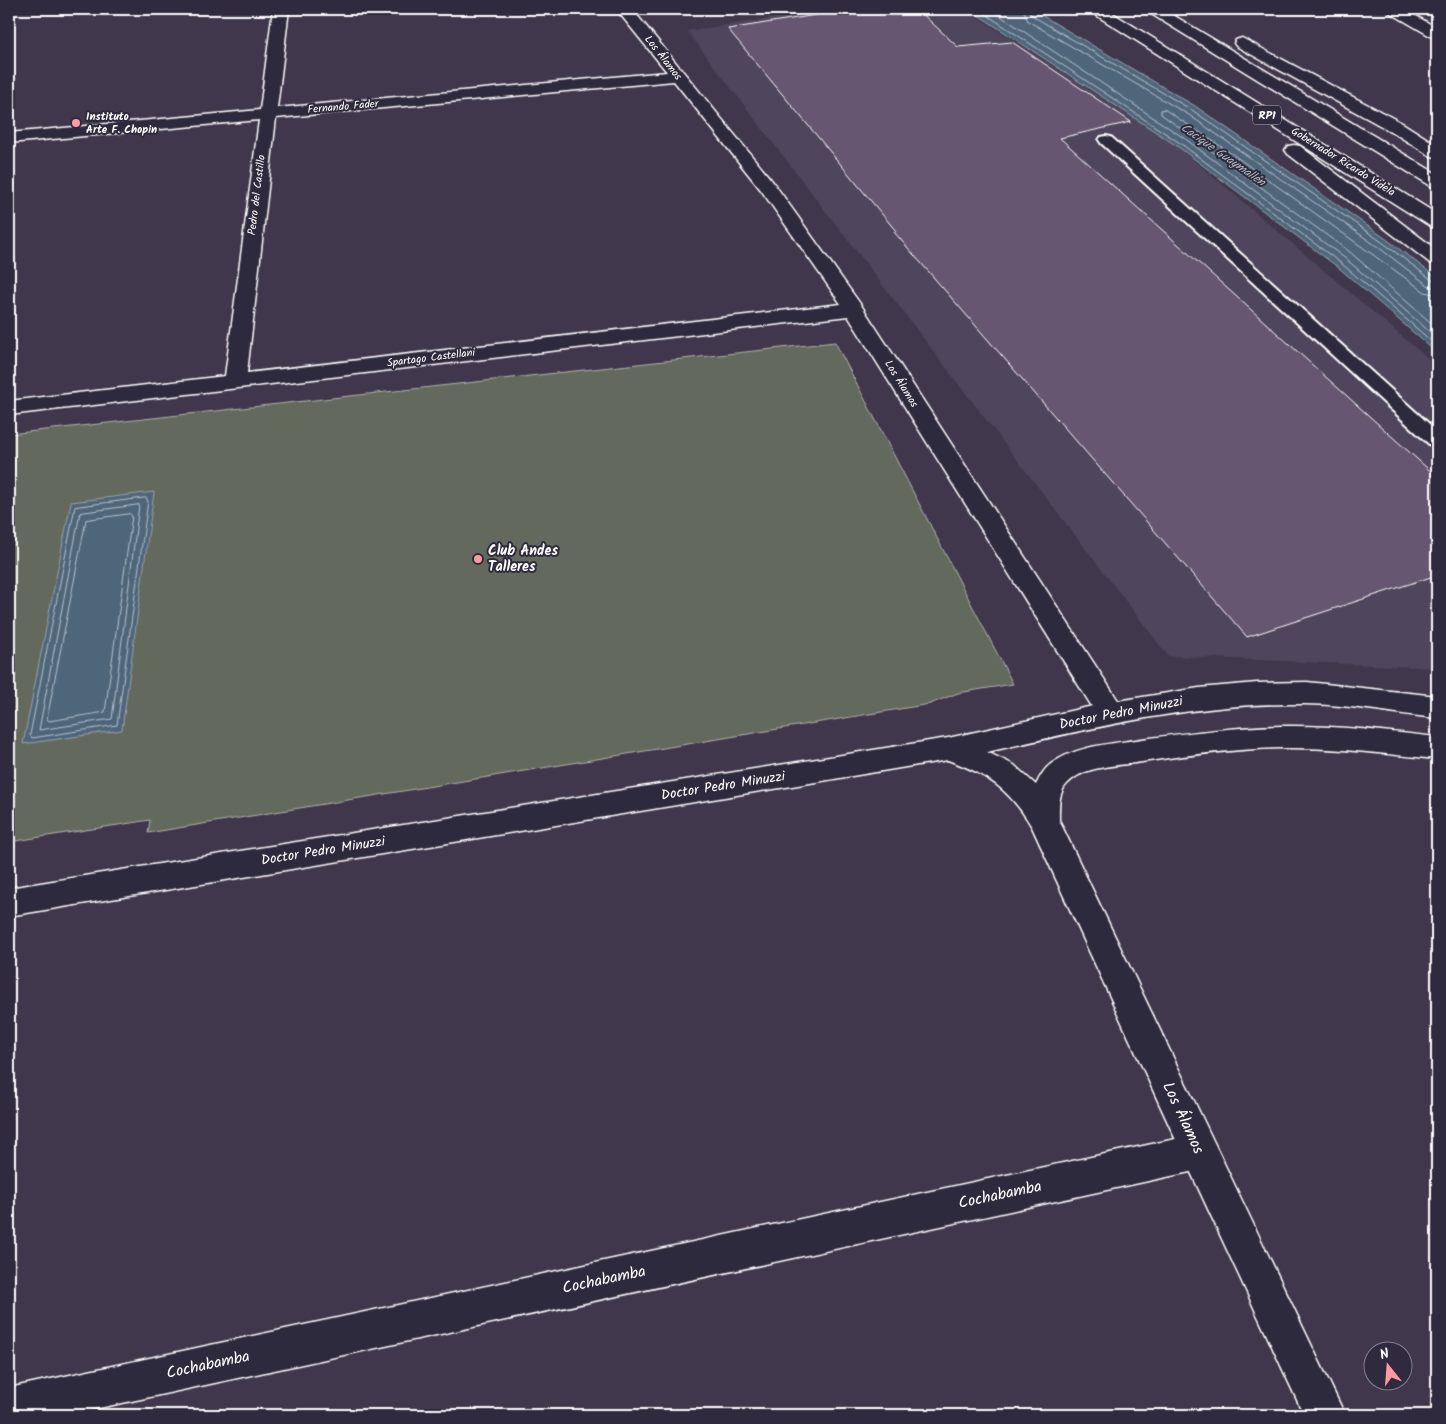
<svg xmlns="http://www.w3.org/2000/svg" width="1446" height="1424" viewBox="0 0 1446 1424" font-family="Kalam,sans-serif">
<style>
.built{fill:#4f445b}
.green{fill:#63695c;stroke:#b1b4ae}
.water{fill:#4f667a;stroke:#95a3af}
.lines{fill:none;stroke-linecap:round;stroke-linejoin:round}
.shore{stroke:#b9c2ca;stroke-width:1}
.building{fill:#665672;stroke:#fff}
.lane-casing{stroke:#fff;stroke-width:4}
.street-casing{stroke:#fff;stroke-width:3}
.secondary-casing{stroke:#fff;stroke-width:3}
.highway-casing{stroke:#fff;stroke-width:3}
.lane{fill:#2f2a3d;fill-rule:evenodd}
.street{fill:#2f2a3d;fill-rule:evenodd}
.secondary{fill:#2f2a3d;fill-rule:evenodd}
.highway{fill:#2f2a3d;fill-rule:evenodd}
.poi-dot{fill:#ff9aa2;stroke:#2f2a3d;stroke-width:2}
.labels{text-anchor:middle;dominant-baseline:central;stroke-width:4;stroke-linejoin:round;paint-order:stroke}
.far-street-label{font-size:11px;fill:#fff;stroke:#2f2a3d}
.far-poi-label{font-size:11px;font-weight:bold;fill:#fff;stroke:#2f2a3d;text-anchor:start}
.shield{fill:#2f2a3d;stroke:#c1bfc5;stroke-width:1}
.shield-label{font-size:12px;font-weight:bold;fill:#fff}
.far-water-label{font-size:12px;font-style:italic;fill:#b0bac3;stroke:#2f2a3d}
.poi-label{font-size:14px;font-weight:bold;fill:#fff;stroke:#2f2a3d;text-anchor:start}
.street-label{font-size:14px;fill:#fff;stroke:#2f2a3d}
.near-street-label{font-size:16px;fill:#fff;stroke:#2f2a3d}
</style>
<rect width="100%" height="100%" fill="#40374d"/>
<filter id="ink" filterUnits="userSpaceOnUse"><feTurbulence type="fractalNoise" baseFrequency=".02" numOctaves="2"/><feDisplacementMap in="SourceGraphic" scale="10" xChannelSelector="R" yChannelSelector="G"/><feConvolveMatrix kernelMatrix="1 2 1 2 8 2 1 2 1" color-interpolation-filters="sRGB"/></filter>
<g filter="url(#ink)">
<path class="built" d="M832,9H965L1177,146L1437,366V668L1168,656L687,31Z"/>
<path class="green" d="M835,342L1013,684L958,693L930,704L148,833L150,820L9,842V434Z"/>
<g class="water">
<path d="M969,9H1031L1195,106L1385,238L1437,278V353L1339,268L1177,146Z"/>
<path d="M154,492L122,730L23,744L71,502Z"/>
</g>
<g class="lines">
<g class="shore">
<path d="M978,9L1180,143L1342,264L1437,346"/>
<path d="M990,9L1184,138L1346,259L1437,338"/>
<path d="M1023,9L1028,21L1189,115L1378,247L1429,286L1437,288"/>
<path d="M1029,9L1030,14L1041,21L1192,110L1382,242L1432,280L1437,281"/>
<path d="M1437,295L1425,292L1228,151L1164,109L1161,110V114L1351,253L1437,328"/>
<path d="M146,498L148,501L117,725L32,738L30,735L75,507Z"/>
<path d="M139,505L112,719L39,730L80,513Z"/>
<path d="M130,514L132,516L105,712L49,721L47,719L86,520Z"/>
</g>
</g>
<path class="building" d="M854,9H917L958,47L1012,42L1131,122L1060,138L1437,477V575L1247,637L894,232L896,231L728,29Z"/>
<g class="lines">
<defs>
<path id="lane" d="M1106,136L1111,137L1437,431V447L1430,445L1101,143L1099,140L1101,137Z"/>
<g id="street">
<path d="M273,9H289L277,108L667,72L616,9H632L773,182L861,305L1121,705L1125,713L1121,721L1111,724L1101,721L848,316L9,415V401L225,376L259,120L9,143V133L260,110ZM674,81L761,190L841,304L247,373L276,118Z"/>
<path d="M1387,9H1404L1437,28V39L1432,37L1389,12Z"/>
<path d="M1199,1134L1211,1140L1217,1152L1211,1164L1199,1170L67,1415H9V1388Z"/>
</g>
<path id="secondary" d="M1307,682L1437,696V718C1394,714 1349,704 1305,704C1197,702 1092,728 987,752L1014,765L1036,785C1040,777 1044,769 1051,764C1077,745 1112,744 1142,739C1189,733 1235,727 1282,726C1334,725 1386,731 1437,737V759C1385,754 1334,747 1282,748C1235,749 1188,755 1142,762C1118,766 1085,765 1067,784C1058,793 1059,808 1059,820L1345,1415H1304L1187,1164L1032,827C1010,790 988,774 948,760L9,916V888L948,738L1111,702L1199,688L1257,683Z"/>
<g id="highway">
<path d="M1089,9H1106L1437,214V228L1430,226L1091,12Z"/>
<path d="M1146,9H1163L1437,174V187L1431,186L1148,12Z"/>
<path d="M1242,38L1404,124L1437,145V157L1431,156L1392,132L1236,46L1234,43L1236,40Z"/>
<path d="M1294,145L1300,146L1437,250V265L1430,263L1288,154L1285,150L1288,146Z"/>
</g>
</defs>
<use href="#lane" class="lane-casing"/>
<use href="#street" class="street-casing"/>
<use href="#secondary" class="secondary-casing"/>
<use href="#highway" class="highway-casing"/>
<use href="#lane" class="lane"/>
<use href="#street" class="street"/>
<use href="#secondary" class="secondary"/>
<use href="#highway" class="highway"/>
</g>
</g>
<g class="poi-dot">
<circle cx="76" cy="123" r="5"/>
<circle cx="478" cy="559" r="5"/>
</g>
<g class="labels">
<g class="far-street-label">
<text transform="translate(663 58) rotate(52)">Los Álamos</text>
<text transform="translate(343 107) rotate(-5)">Fernando Fader</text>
<text transform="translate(1343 162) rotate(32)">Gobernador Ricardo Videla</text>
<text transform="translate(257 195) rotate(-83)">Pedro del Castillo</text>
<text transform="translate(431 358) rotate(-7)">Spartago Castellani</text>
<text transform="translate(901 384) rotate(58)">Los Álamos</text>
</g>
<g class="far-poi-label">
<text x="86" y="117">Instituto<tspan x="86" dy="13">Arte F. Chopin</tspan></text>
</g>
<rect class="shield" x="1253" y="105.5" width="28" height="19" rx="4"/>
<g class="shield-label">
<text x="1267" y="115">RP1</text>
</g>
<g class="far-water-label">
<text transform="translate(1223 155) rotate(35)">Cacique Guaymallén</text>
</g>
<g class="poi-label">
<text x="488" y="551">Club Andes<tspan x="488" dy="16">Talleres</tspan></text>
</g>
<g class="street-label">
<text transform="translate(1121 713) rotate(-11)">Doctor Pedro Minuzzi</text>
<text transform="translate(723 786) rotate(-9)">Doctor Pedro Minuzzi</text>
<text transform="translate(323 851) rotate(-9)">Doctor Pedro Minuzzi</text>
</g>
<g class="near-street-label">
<text transform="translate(1183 1118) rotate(65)">Los Álamos</text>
<text transform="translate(1000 1195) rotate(-12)">Cochabamba</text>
<text transform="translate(604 1280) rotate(-12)">Cochabamba</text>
<text transform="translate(208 1365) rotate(-12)">Cochabamba</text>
</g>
</g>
<rect width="1446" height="1424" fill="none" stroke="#2f2a3d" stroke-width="30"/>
<rect x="15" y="15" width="1416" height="1394" fill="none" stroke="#fff" stroke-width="2" filter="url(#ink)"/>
<g transform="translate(1388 1366) rotate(343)"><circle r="24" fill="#2f2a3d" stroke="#827f8b"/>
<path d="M0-4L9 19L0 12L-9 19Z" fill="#ff9aa2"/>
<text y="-8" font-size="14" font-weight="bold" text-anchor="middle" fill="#ffffff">N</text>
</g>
</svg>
